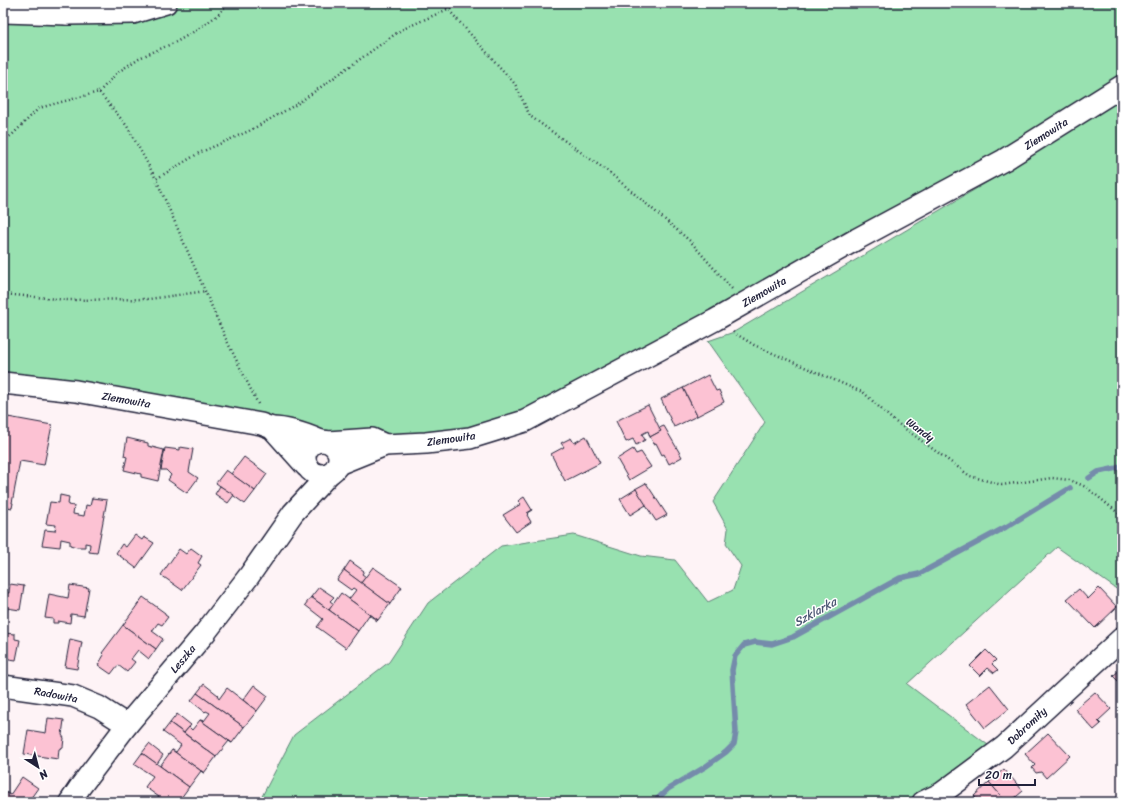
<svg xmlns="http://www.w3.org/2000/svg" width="1125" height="805" viewBox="0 0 1125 805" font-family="Sriracha,sans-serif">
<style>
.green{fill:#98e1b0;stroke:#5d8276}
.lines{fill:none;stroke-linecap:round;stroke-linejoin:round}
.stream{stroke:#758bab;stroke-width:5.5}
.building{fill:#fcc2d3;stroke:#22223b}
.minor-casing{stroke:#22223b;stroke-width:24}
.path{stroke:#22223b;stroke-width:2.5;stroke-dasharray:1 3;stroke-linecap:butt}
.minor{stroke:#fff;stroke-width:21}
.labels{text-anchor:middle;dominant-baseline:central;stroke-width:3;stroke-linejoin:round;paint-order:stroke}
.street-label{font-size:11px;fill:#22223b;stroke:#fff}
.water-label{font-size:12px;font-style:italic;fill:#4c5773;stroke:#fff}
</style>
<rect width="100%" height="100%" fill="#fef3f6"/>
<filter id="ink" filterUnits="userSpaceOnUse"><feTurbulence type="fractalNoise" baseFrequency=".025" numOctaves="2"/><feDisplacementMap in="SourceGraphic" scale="8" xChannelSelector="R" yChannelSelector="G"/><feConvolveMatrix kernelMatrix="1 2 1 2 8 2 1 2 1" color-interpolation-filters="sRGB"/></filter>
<g filter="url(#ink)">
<g class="green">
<path d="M3,3H1122V77L999,155L524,414L445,434L372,436L328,431L69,382L3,372Z"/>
<path d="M1122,97V593L1057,547L907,684L992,748L940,787L908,802H259L294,735L389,662L428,603L501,546L574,535L641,556L675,560L708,602L733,590L741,566L726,544L728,529L713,502L765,422L708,341L734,332L1001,174Z"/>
</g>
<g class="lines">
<g class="stream">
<path d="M1089,478L1098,472L1117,468L1122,465"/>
<path d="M654,802L668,789L705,767L726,752L734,744L736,732L732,670L735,656L744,645L755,642L772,644L793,637L900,578L919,574L1006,527L1070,488"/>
</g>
</g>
<g class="building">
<path d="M708,375L716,391L719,390L724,402L697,416L683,388Z"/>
<path d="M683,388L697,416L674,427L661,399Z"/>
<path d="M648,405L661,431L650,437L648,431L642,434L645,440L636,445L633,439L626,442L616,421Z"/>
<path d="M8,417L52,425L44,465L20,461L12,503H13L12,508L3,506V443Z"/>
<path d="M664,426L682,457L669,464L664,454L662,455L656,443L654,444L650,437L661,431L659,428Z"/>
<path d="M586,436L600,463L565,481L551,454L564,447L561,443L571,438L574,443Z"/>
<path d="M127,438L148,443V446L164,450L158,481L141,477V474L124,470L127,457L124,456Z"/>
<path d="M180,447L193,449L189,472L198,478L187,493L168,480L171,475L166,470H161L165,448L180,450Z"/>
<path d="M633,449L636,454L641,452L651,467L629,480L617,459Z"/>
<path d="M244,457L267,474L255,491L231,474Z"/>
<path d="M226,470L255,491L245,504L216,483Z"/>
<path d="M646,483L667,515L656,521L635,489Z"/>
<path d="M220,486L234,495L228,503L215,494Z"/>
<path d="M636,489L646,505L630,515L620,499Z"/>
<path d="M60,495L69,497L68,505L74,506L73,514L84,516L86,505L90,506L92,498L107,500L97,553L89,552L90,544L85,543V547H77L70,545V541L61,539L60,547L42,545L45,530L55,531L56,525L46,524L50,502L59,503Z"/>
<path d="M524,497L532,510L527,513L528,514L527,515L531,522L516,532L503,515L521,504L518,501Z"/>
<path d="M135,535L142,540L144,537L154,543L136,568L116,553L122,544L126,547Z"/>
<path d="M191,548L202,556L198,563L201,565L182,590L161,575L179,549L186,554Z"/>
<path d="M350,561L364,571L362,574L366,577L361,583L344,570Z"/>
<path d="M373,567L402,587L390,604L361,583Z"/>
<path d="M344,570L390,604L378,620L349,599L356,590L353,588L351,590L337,580Z"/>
<path d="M10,584L24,586L20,610L7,608V611H3V592L9,593Z"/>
<path d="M70,585L89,588L84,616L71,614L70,623L58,621V623H53V619L45,618L49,594L68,598Z"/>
<path d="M319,587L334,597L330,601L334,604L329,610L311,597Z"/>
<path d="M1099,588L1117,607L1095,628L1067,599L1079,589L1088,599Z"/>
<path d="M341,593L349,599L378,620L377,621L369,615L358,631L329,610Z"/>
<path d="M143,597L165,613V615L168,617L162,625L158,623L152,631L163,639L156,649L123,625Z"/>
<path d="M311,597L358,631L346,648L317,627L323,619L305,605Z"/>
<path d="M123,625L156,649L149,659L138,650L131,659L135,662L127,672L118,665L111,674L98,665L104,655L102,653Z"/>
<path d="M3,633L15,634V639L20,640L16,660L3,658Z"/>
<path d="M70,639L82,642L77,669L65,667Z"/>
<path d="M986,650L996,660L992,664L998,670L994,673L988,668L980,676L970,666Z"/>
<path d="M1122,668V685L1113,676Z"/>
<path d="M204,684L218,695L217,696L219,699L227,688L257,711L244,727L197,693Z"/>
<path d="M254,685L268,696L257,711L243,700Z"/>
<path d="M990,685L1009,709L985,728L966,704Z"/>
<path d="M1095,692L1111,709L1098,721L1101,724L1094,730L1075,709Z"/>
<path d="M197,693L244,727L232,743L200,720L204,721L210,713L206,711L205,712L191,701Z"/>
<path d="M177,714L191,725L184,733L170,723Z"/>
<path d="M48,718L64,720L62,735L64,738L63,747L59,749L58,759L24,754L28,730L46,733Z"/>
<path d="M200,720L232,743L229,741L216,757L184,733L189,727L192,730Z"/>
<path d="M170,723L216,757L204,773L172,750L176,752L181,745L163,732Z"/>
<path d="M1048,733L1070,756L1046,778L1041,772L1036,773L1032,768L1035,765L1025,754Z"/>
<path d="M149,744L163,755L157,764L142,753Z"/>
<path d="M172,750L204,773L201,771L189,787L160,766Z"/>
<path d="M142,753L189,787L178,802H166L145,787L153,776L134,764Z"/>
<path d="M1004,769L1023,791L1010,802H1006L989,782Z"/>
<path d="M22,777L38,788L28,802H3V790L10,795Z"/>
<path d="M989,782L1006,802H980L974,796Z"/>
</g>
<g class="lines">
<defs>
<g id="minor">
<path d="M80,3L67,14L133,13L166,3"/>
<path d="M3,12L67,14"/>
<path d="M3,383L76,391L261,424L272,428L306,466"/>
<path d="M272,428C289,428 305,434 321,441"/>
<circle cx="322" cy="458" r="17"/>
<path d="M328,442L372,439L385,445"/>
<path d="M338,464L385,445L426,443L470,438L525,421L715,320L857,239L1004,160L1122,86"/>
<path d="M3,686L73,696L99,707L127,725"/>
<path d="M70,802L80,787L127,725L205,633L249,576L293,513L329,474"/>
<path d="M923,802L942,793L1004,747L1122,638"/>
</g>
</defs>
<use href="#minor" class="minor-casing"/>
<g class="path">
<path d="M440,3L448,9L458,3"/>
<path d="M99,92L117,73L139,58L176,42L195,31L218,15L228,3"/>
<path d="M3,141L12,135L39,108L99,92L127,126L156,179"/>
<path d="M3,294L67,300L149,299L206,291"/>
<path d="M733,332L754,345L864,393L893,420L970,476L1002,485L1052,478L1070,480L1086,487L1122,516"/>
<path d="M258,404L226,339L156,179L199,153L249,131L297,104L401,30L448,9L515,84L530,116L610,173L690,241L732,289"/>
</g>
<use href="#minor" class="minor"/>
</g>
</g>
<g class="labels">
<g class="street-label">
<text transform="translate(1046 134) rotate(-32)">Ziemowita</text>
<text transform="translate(764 292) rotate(-30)">Ziemowita</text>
<text transform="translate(126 400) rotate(10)">Ziemowita</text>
<text transform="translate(920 430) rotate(36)">Wandy</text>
<text transform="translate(451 439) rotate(-8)">Ziemowita</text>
<text transform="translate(183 659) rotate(-50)">Leszka</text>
<text transform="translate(56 695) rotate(11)">Radowita</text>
<text transform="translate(1027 726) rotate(-43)">Dobromiły</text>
</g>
<g class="water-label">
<text transform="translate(815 612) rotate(-29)">Szklarka</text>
</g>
</g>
<rect width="1125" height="805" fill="none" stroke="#fff" stroke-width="16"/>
<rect x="8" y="8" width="1109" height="789" fill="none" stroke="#22223b" stroke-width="1.5" filter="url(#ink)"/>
<g transform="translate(38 767) rotate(144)" stroke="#ffffff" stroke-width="3" paint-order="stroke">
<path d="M0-3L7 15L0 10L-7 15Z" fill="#22223b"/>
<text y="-6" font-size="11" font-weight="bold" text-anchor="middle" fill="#22223b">N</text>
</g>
<path d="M979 779v6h56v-6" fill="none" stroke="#22223b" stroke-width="2"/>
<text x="985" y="779" font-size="12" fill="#22223b" stroke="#ffffff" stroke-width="3" paint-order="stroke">20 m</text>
</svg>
